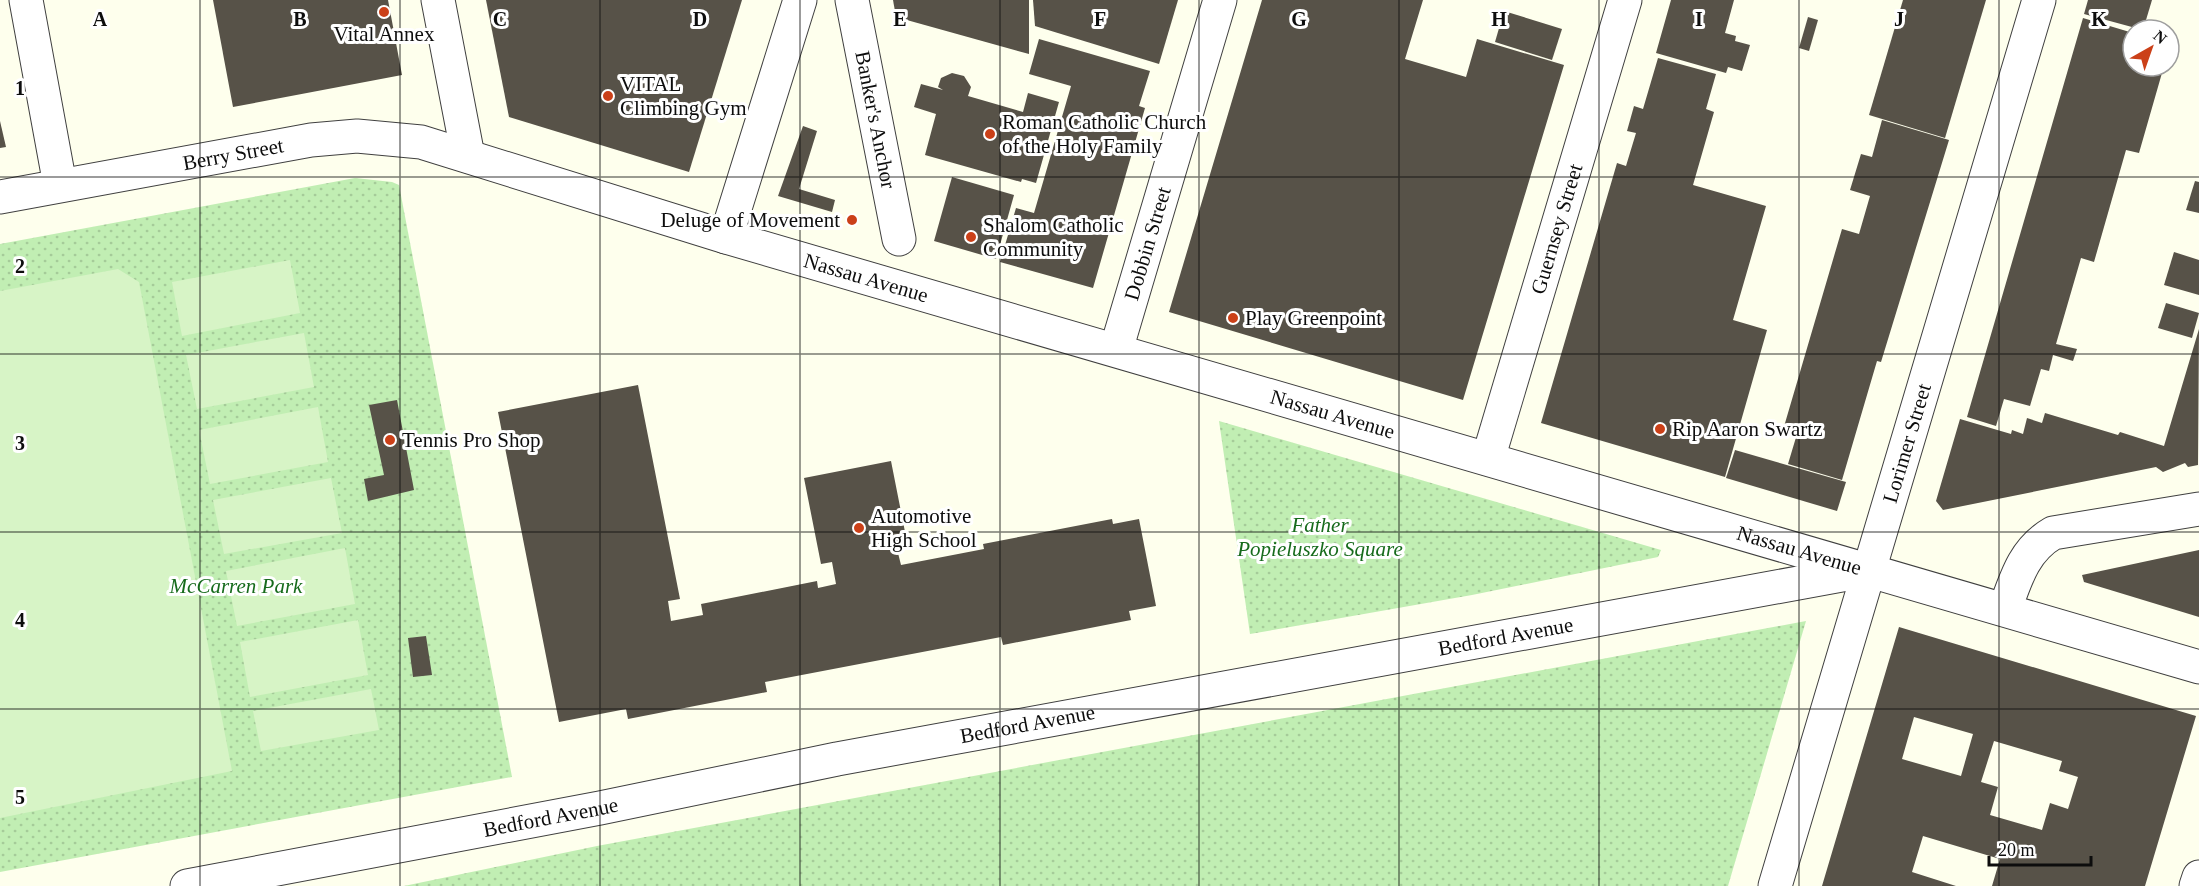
<svg xmlns="http://www.w3.org/2000/svg" width="2199" height="886" viewBox="0 0 2199 886" font-family="'Times New Roman',serif">
<style>
.park{fill:url(#park-dots)}
.pitch{fill:#d7f4c6}
.building{fill:#575248;fill-rule:evenodd}
.lines{fill:none;stroke-linecap:round;stroke-linejoin:round}
.minor-casing{stroke:#404040;stroke-width:35}
.minor{stroke:#fff;stroke-width:33}
.grid{fill:none;stroke:#0d0d0d;stroke-width:1.5;stroke-opacity:0.55}
.poi-dot{fill:#cb4018;stroke:#fff;stroke-width:2}
.labels{text-anchor:middle;dominant-baseline:central;stroke-width:6;stroke-linejoin:round;paint-order:stroke}
.poi-label{font-size:21px;fill:#0d0d0d;stroke:#fff;text-anchor:start}
.street-label{font-size:21px;fill:#0d0d0d;stroke:#fff}
.park-label{font-size:21px;font-style:italic;fill:#176b1c;stroke:#fff}
.grid-label{font-size:20px;text-anchor:middle;font-weight:bold;fill:#0d0d0d;stroke:#fff;stroke-width:6;stroke-linejoin:round;paint-order:stroke}
</style>
<defs>
<pattern id="park-dots" width="8" height="8" patternUnits="userSpaceOnUse" patternTransform="scale(1.5)"><rect width="8" height="8" fill="#c1eeb3"/><path d="M2 2h.1M6 6h.1" fill="none" stroke="#a5cb99" stroke-width="1.8" stroke-linecap="round"/></pattern>
</defs>
<rect width="100%" height="100%" fill="#feffed"/>
<g class="park">
<path d="M355,178L392,182L399,185L512,777L0,872V244Z"/>
<path d="M1219,421L1661,550L1658,557L1472,595L1250,634Z"/>
<path d="M1806,621L1728,886H404L597,846Z"/>
</g>
<g class="pitch">
<path d="M290,260L300,313L182,336L172,282Z"/>
<path d="M118,269L139,282L232,771L0,818V291Z"/>
<path d="M304,333L314,387L197,409L186,355Z"/>
<path d="M318,407L328,462L210,484L199,430Z"/>
<path d="M331,478L342,533L224,554L213,500Z"/>
<path d="M345,548L355,604L237,626L226,571Z"/>
<path d="M358,620L368,675L250,697L240,642Z"/>
<path d="M371,689L379,730L261,751L253,711Z"/>
</g>
<g class="building">
<path d="M213,0H388L402,75L233,107Z"/>
<path d="M486,0H742L689,172L509,117Z"/>
<path d="M893,0H1029V54L896,17Z"/>
<path d="M1033,0H1178L1159,64L1035,26Z"/>
<path d="M1262,0H1423L1405,59L1466,77L1477,39L1564,65L1463,400L1169,312Z"/>
<path d="M1671,0H1734L1725,33L1736,36L1735,41L1750,45L1742,71L1728,67L1726,73L1656,53Z"/>
<path d="M1903,0H1986L1945,138L1869,115Z"/>
<path d="M2088,0H2152L2143,30L2084,14Z"/>
<path d="M1504,11L1562,29L1552,60L1495,42Z"/>
<path d="M1808,17L1818,20L1809,51L1799,48Z"/>
<path d="M2083,18L2133,33V66H2164L2139,153L2126,150L2094,262L2081,258L2056,344L2077,349L2073,361L2053,355L2049,371L2041,369L2030,406L2004,399L1996,426L1967,417Z"/>
<path d="M1039,39L1150,71L1139,106L1145,108L1093,288L1000,262L1016,208L1034,213L1071,86L1029,74Z"/>
<path d="M1658,58L1716,74L1706,109L1714,112L1693,185L1766,206L1733,320L1767,330L1725,477L1541,423L1617,163L1626,166L1636,133L1627,131L1634,106L1643,109Z"/>
<path d="M952,73L964,76L971,87L968,96L1023,112L1028,93L1059,102L1036,183L1022,179L1021,182L925,155L936,114L914,107L921,84L943,90L938,87L941,78Z"/>
<path d="M1882,120L1949,140L1881,362L1877,361L1842,480L1788,464L1797,434L1783,430L1842,229L1859,234L1870,196L1850,190L1861,154L1872,157Z"/>
<path d="M0,121L6,147L0,148Z"/>
<path d="M803,126L817,131L799,189L835,200L832,212L778,196Z"/>
<path d="M952,177L1014,195L996,259L934,241Z"/>
<path d="M2195,181L2199,182V213L2186,210Z"/>
<path d="M2174,252L2199,260V295L2164,285Z"/>
<path d="M2166,303L2199,313L2192,338L2158,328Z"/>
<path d="M2199,329L2198,465L2188,467L2185,463L2163,472L2156,467L1943,510L1936,501L1960,419L2011,434L2012,430L2023,434L2027,418L2042,423L2045,413L2118,435L2120,432L2164,446Z"/>
<path d="M638,385L680,599L668,601L671,621L703,615L701,604L817,581L818,588L836,584L832,562L821,564L804,478L891,461L908,547L897,549L901,565L984,549L983,544L1112,519L1113,524L1139,519L1156,606L1129,611L1131,620L1003,645L1001,637L765,682L767,692L628,719L626,709L559,722L498,412Z"/>
<path d="M397,400L414,490L368,501L364,479L384,475L369,405Z"/>
<path d="M1735,450L1846,482L1837,511L1726,478Z"/>
<path d="M2199,550V617L2084,582L2082,575Z"/>
<path d="M1899,627L2196,716L2145,886H1992L2000,859L1923,836L1912,872L1956,886H1822ZM1914,717L1973,734L1961,776L1902,759ZM1994,741L2062,761L2059,771L2078,777L2068,809L2050,803L2042,830L1990,815L1998,787L1981,782Z"/>
<path d="M426,636L432,675L413,677L408,638Z"/>
</g>
<g class="lines">
<defs>
<g id="minor">
<path d="M26,0L60,185"/>
<path d="M438,0L468,156"/>
<path id="s1" d="M852,0L899,239"/>
<path id="s2" d="M0,197L311,140L357,136L421,142L726,237L2199,667"/>
<path d="M726,237L800,0"/>
<path id="s3" d="M1116,350L1220,0"/>
<path id="s4" d="M1488,459L1625,0"/>
<path d="M2005,609C2016,578 2024,550 2053,533L2199,509"/>
<path id="s5" d="M187,886L600,808L837,759L1869,570"/>
<path id="s6" d="M1775,886L2039,0"/>
<path d="M2196,886L2199,877"/>
</g>
</defs>
<use href="#minor" class="minor-casing"/>
<use href="#minor" class="minor"/>
</g>
<path class="grid" d="M200,0V886M400,0V886M600,0V886M800,0V886M1000,0V886M1199,0V886M1399,0V886M1599,0V886M1799,0V886M1999,0V886M0,177H2199M0,354H2199M0,532H2199M0,709H2199"/>
<g class="poi-dot">
<circle cx="384" cy="12" r="6"/>
<circle cx="608" cy="96" r="6"/>
<circle cx="990" cy="134" r="6"/>
<circle cx="852" cy="220" r="6"/>
<circle cx="971" cy="237" r="6"/>
<circle cx="1233" cy="318" r="6"/>
<circle cx="1660" cy="429" r="6"/>
<circle cx="390" cy="440" r="6"/>
<circle cx="859" cy="528" r="6"/>
</g>
<g class="labels">
<g class="poi-label">
<text x="384" y="34" text-anchor="middle">Vital Annex</text>
<text x="620" y="84">VITAL<tspan x="620" dy="24">Climbing Gym</tspan></text>
<text x="1002" y="122">Roman Catholic Church<tspan x="1002" dy="24">of the Holy Family</tspan></text>
<text x="840" y="220" text-anchor="end">Deluge of Movement</text>
<text x="983" y="225">Shalom Catholic<tspan x="983" dy="24">Community</tspan></text>
<text x="1245" y="318">Play Greenpoint</text>
<text x="1672" y="429">Rip Aaron Swartz</text>
<text x="402" y="440">Tennis Pro Shop</text>
<text x="871" y="516">Automotive<tspan x="871" dy="24">High School</tspan></text>
</g>
<g class="street-label">
<text stroke="none"><textPath href="#s1" startOffset="122">Banker's Anchor</textPath></text>
<text stroke="none"><textPath href="#s2" startOffset="237">Berry Street</textPath></text>
<text stroke="none"><textPath href="#s4" startOffset="240">Guernsey Street</textPath></text>
<text stroke="none"><textPath href="#s3" startOffset="111">Dobbin Street</textPath></text>
<text stroke="none"><textPath href="#s2" startOffset="892">Nassau Avenue</textPath></text>
<text stroke="none"><textPath href="#s2" startOffset="1378">Nassau Avenue</textPath></text>
<text stroke="none"><textPath href="#s6" startOffset="462">Lorimer Street</textPath></text>
<text stroke="none"><textPath href="#s2" startOffset="1864">Nassau Avenue</textPath></text>
<text stroke="none"><textPath href="#s5" startOffset="1342">Bedford Avenue</textPath></text>
<text stroke="none"><textPath href="#s5" startOffset="856">Bedford Avenue</textPath></text>
<text stroke="none"><textPath href="#s5" startOffset="370">Bedford Avenue</textPath></text>
</g>
<g class="park-label">
<text x="1320" y="525">Father<tspan x="1320" dy="24">Popieluszko Square</tspan></text>
<text x="236" y="586">McCarren Park</text>
</g>
</g>
<g class="grid-label">
<text x="100" y="26">A</text>
<text x="300" y="26">B</text>
<text x="500" y="26">C</text>
<text x="700" y="26">D</text>
<text x="900" y="26">E</text>
<text x="1100" y="26">F</text>
<text x="1299" y="26">G</text>
<text x="1499" y="26">H</text>
<text x="1699" y="26">I</text>
<text x="1899" y="26">J</text>
<text x="2099" y="26">K</text>
<text x="20" y="95">1</text>
<text x="20" y="273">2</text>
<text x="20" y="450">3</text>
<text x="20" y="627">4</text>
<text x="20" y="804">5</text>
</g>
<g transform="translate(2151 48) rotate(40)"><circle r="28" fill="#ffffff" stroke="#9e9e9e" stroke-width="1.5"/>
<path d="M0-4.5L10 22L0 15L-10 22Z" fill="#cb4018"/>
<text y="-9" font-size="16" font-weight="bold" text-anchor="middle" fill="#0d0d0d">N</text>
</g>
<path d="M1989 856v9h102v-9" fill="none" stroke="#0d0d0d" stroke-width="3"/>
<text x="1998" y="856" font-size="18" fill="#0d0d0d" stroke="#ffffff" stroke-width="4.5" paint-order="stroke">20 m</text>
</svg>
